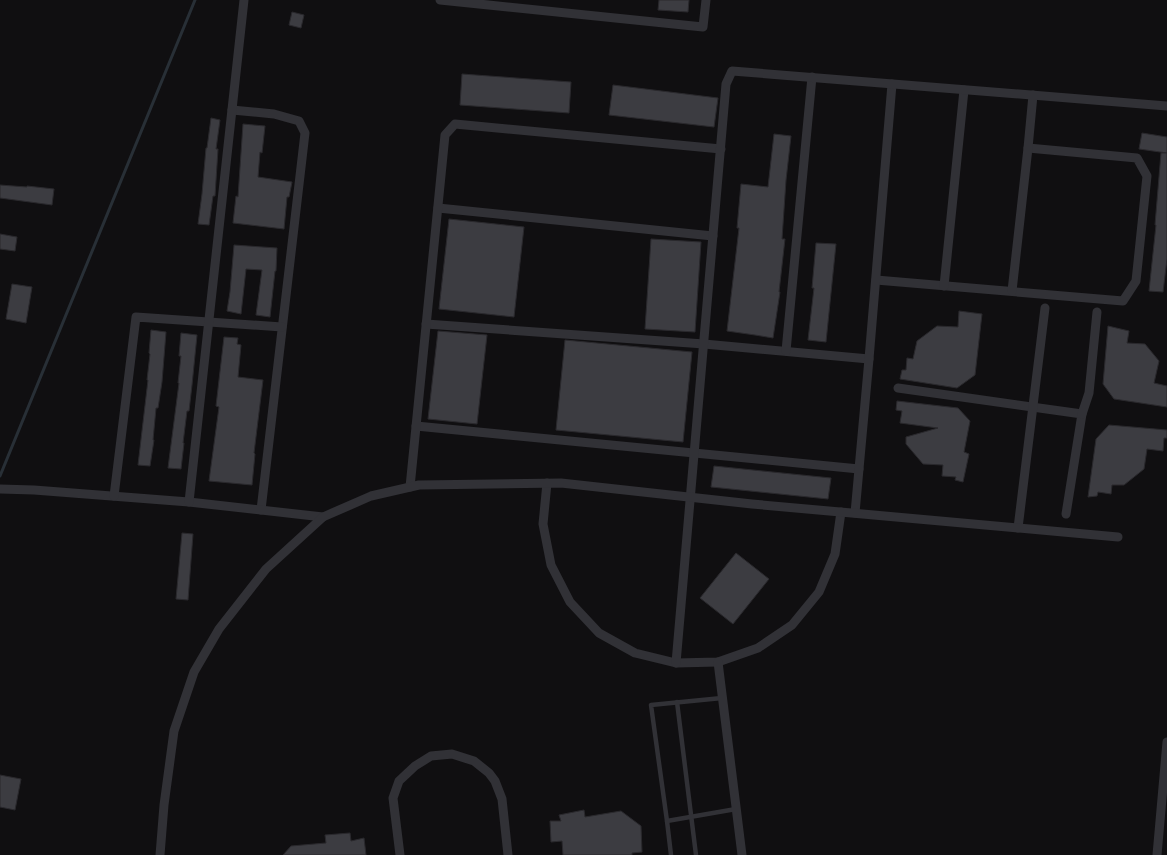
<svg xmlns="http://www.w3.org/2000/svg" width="1167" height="855" viewBox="0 0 1167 855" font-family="Lato,sans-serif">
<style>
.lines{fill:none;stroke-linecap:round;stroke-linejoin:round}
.stream{stroke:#282f36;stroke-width:3}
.building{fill:#3c3c41;stroke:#2a292d}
.lane{stroke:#313136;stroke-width:4.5}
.street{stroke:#313136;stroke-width:9}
</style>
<rect width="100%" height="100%" fill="#100f11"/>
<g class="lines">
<path class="stream" d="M0,476L195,0"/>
</g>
<g class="building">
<path d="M659,0H689L688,12L658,10Z"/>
<path d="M292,12L304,15L301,28L289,25Z"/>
<path d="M462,74L571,82L569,113L460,105Z"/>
<path d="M613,85L718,98L714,127L609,115Z"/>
<path d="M211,118L220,120L216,149H218L215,196H213L209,225L198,224L202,194L206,148H207Z"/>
<path d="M243,124L265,126L262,153L260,152L258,177L292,182L289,197H287L284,229L233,223L236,196L238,197Z"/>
<path d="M1142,133L1167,137V153L1139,149Z"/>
<path d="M774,134L791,136L786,180L782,239H785L779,292H780L773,338L755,335L727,331L739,228H737L741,184L768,187Z"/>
<path d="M1161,153H1167V259L1163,292L1149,291L1156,225H1155Z"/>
<path d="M0,185L27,187V186L54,189L52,205L0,198Z"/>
<path d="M449,219L524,227L514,317L439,309Z"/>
<path d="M0,234L17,237L15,251L0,249Z"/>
<path d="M651,239L701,242L695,332L645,329Z"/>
<path d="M816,243L836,244L826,342L808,340L814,288H812Z"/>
<path d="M234,245L277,248L276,271H275L270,317L256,315L262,270L246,269L241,314L227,311L230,292Z"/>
<path d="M12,284L32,287L26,323L6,319Z"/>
<path d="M959,311L982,314L975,375L957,388L900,379L902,370H906L907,358L913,359L917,341L937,326L958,327Z"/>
<path d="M1108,326L1129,331L1127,343L1145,344L1159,361L1154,383L1167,386V407L1114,399L1103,384Z"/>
<path d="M151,330L166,332L162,382L158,408H156L153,440H154L150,466L138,465L148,380H147L150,354L149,353Z"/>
<path d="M438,331L487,335L477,424L428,419Z"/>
<path d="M181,333L197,335L192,385L189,411H187L183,443H184L181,469L168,468L179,383H178L181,356H179Z"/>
<path d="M224,337L238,338L237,344L241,345L238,377L263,380L254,453L255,454L252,485L209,481L219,407L216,406Z"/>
<path d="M565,340L692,352L683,442L556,430Z"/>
<path d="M897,401L958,408L970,421L964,452L969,454L963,482L955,480L956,477L942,476L943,465L923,464L906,444V437L938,428L900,423L902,411L896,410Z"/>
<path d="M1109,425L1167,430V438H1164L1163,451L1147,449L1144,469L1124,485H1112L1111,494L1098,492L1097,496L1088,497L1096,439Z"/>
<path d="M714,466L831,478L828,499L711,487Z"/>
<path d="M182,533L193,534L188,600L176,599Z"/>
<path d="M736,553L769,579L733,624L700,598Z"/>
<path d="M0,775L21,779L15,810L0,807Z"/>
<path d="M584,810L585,817L621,811L641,826L642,852L632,853V855H563L562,841L551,842L550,821H561L559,815Z"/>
<path d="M350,833L351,841L364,838L366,855H283L291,846L326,843L325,835Z"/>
</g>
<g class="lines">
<g class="lane">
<path d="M677,702L696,855"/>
<path d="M667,821L736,809"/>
<path d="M671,855L667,821L651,705L722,698"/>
</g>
<g class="street">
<path d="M440,0L703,27L706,0"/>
<path d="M232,110L274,114L299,121L305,133L261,510"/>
<path d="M438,208L713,236"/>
<path d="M876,280L1123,301L1136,281L1147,176L1137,158L1028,148"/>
<path d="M944,286L964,90"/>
<path d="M1012,291L1028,148L1033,95"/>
<path d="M426,324L704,344L869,359"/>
<path d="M786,351L812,77"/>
<path d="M898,388L1082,414L1066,514"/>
<path d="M1082,414L1089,393L1097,312"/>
<path d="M416,426L859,469"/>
<path d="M547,483L543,524L551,565L570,602L599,633L635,653L676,663L718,662L758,648L792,625L819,592L835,554L841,512"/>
<path d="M410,487L445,135L455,124L721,149"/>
<path d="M0,489L34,490L189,502L323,517"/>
<path d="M114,496L136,317L282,327"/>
<path d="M189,502L244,0"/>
<path d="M855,513L869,359L892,84"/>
<path d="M1018,528L1045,308"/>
<path d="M718,662L742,855"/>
<path d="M676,663L726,84L732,71L1167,106"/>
<path d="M160,855L164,805L174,731L194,672L219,629L266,569L323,517L371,496L419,485L561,483L752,504L1118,537"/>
<path d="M400,855L393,798L399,781L415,766L431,756L452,754L474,761L489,773L495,781L502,799L508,855"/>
<path d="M1157,855L1167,742"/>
</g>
</g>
</svg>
